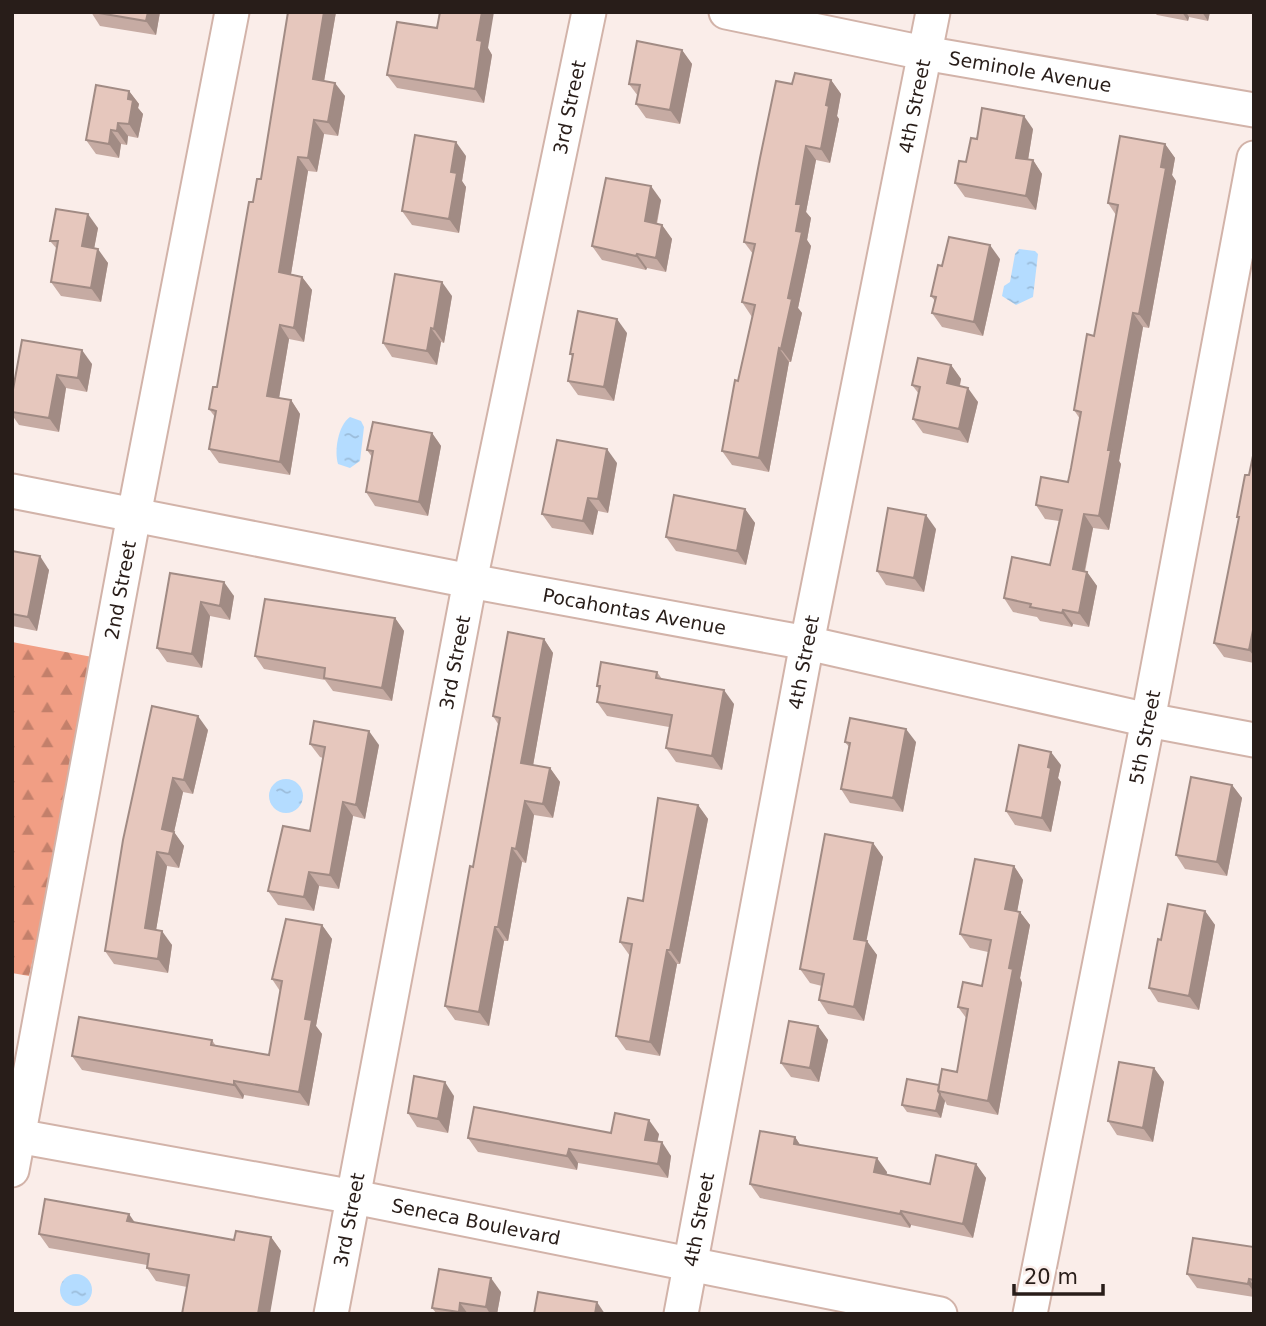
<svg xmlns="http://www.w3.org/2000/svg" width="1266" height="1326" viewBox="0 0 1266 1326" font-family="'DejaVu Sans',sans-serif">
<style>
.forest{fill:url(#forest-firs)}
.water{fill:url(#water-ripples)}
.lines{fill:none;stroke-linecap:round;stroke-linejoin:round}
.minor-casing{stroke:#d2b3a9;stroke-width:37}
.minor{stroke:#fff;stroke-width:33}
.wall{fill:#c6aba3}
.shaded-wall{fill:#a18b84}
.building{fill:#e6c7bd;stroke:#a18b84;stroke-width:2}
.labels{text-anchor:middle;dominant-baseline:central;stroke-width:7;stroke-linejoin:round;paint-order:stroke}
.street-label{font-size:19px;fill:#281d19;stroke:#faede9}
</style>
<defs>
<pattern id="forest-firs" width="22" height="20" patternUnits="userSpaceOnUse" patternTransform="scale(1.75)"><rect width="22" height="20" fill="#f19e84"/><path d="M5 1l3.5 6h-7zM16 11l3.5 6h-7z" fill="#c3806b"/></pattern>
<pattern id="water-ripples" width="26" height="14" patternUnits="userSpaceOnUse" patternTransform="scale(1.75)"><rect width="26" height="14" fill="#b4dcff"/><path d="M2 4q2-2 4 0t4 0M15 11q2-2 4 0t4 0" fill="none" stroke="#9bbcda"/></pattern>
</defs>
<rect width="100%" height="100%" fill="#faede9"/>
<path class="forest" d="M12,642L103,659L29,976L12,973Z"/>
<g class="water">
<path d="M1019,249L1035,251L1038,254L1033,297L1016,305L1002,296L1004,286L1010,282L1015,254Z"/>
<path d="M350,417L361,421L364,427L360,461L350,468L338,464C334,451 338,425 350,417Z"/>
<circle cx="286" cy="796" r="17"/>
<circle cx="76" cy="1290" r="16"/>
</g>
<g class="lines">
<defs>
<g id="minor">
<path id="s1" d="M726,12L924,53L1254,110"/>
<path id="s2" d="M12,491L470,581L807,643L1148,720L1254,740"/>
<path id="s3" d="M12,1135L354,1197L940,1314"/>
<path id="s4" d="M12,1170L134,515L232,12"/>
<path id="s5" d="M331,1314L470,581L589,12"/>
<path id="s6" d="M681,1314L807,643L933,12"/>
<path id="s7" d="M1030,1314L1148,720L1254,158"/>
</g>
</defs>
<use href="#minor" class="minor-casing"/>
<use href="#minor" class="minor"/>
</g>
<g class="wall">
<path d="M91,12H160L156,35L100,26Z"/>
<path d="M288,12H336L324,81L345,96L338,136L324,134L317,172L308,171L291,274L302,277L312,290L304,342L289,339L279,398L291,400L300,414L290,475L219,463L209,449L215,417L209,409L217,387L261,179Z"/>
<path d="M1154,12H1210L1208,21L1189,17L1188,21L1157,15Z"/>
<path d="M437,28L488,48L492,55L484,103L397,88L387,75Z"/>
<path d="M682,50L692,64L680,124L646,118L636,104L638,96L629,84Z"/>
<path d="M831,80L841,94L837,116L839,119L830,163L816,160L806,212L811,218L807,240L811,246L798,308L802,313L791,362H789L769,472L732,465L722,451L752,317L742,302L753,254L744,242L792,84Z"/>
<path d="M129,91L139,104L138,108L143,114L138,138L128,136L127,145L121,144L119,158L96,154L86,140Z"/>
<path d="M1033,129L1028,160H1033L1042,174L1036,210L965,197L955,183L977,139Z"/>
<path d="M1165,144L1175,158L1172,175L1176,181L1149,328L1143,327L1119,461L1121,464L1109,530L1093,528L1085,572H1087L1097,586L1089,627L1073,624L1072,627L1040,621L1037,617L1013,612L1004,598L1050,565L1059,521L1045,519L1036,505L1068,482L1080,419L1074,410L1094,336L1116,215L1108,203Z"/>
<path d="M466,156L462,181L466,187L459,233L412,225L402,211Z"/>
<path d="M661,200L657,224L662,225L672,239L666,272L647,268L646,270L602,260L592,246Z"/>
<path d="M98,228L94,248L108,263L101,302L61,296L51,282L57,249L50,241Z"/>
<path d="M1000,259L983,336L942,327L932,313L935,301L931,296L942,266Z"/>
<path d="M452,296L444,343L441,342L437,365L392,357L383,343Z"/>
<path d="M627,333L614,401L578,395L568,381L573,357L570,354Z"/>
<path d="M22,340L92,364L87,392L66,388L59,432L19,425L12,415V395Z"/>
<path d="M951,365L961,379L960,386L978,402L968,443L923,433L913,419L919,394L912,385Z"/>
<path d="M432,433L441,446L428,516L375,506L366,492L372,457L367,450Z"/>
<path d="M1254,451V663L1224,657L1214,643L1239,520L1237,517L1249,475Z"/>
<path d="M617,463L608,513L598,511L593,535L552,528L542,514Z"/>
<path d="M745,509L755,523L746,565L676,551L666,537Z"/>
<path d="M936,529L924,592L886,585L877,571Z"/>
<path d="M12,551L49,570L37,631L12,626Z"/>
<path d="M170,573L234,596L230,620L210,616L202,668L167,662L157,648Z"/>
<path d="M395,618L404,631L392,701L333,691L325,680L264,669L255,656Z"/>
<path d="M544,639L553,653L533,765L550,768L560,782L553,818L534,815L526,863L522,862L508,941H504L489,1026L455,1020L445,1006L473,867L498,724L493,716Z"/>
<path d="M657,672L662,679L734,704L722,770L676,762L666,748L669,727L607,716L597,702L599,690L597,686Z"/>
<path d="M208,730L193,794L183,792L174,832L184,846L179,868L167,866L156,930L172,945L168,973L114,964L105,951L123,840Z"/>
<path d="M845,742H916L903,812L850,803L841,789L849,747Z"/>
<path d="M310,744L379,745L365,819L353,816L339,889L319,886L314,911L278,905L268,891L310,831L323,758L320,757Z"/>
<path d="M1061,765L1058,778L1061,782L1051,832L1015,825L1006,811Z"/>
<path d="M1232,785L1242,798L1227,876L1185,869L1176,855Z"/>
<path d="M698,805L708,819L680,964H677L660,1056L626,1050L616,1036L630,956L620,942Z"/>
<path d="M873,843L883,857L866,941L877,955L864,1021L828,1014L819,1000L822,986L810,983L800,969Z"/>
<path d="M1014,866L1023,880L1017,911L1020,912L1030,925L1020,978L1022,983L998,1115L947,1105L945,1101L941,1118L907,1112L902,1105L939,1085L957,1072L967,1019L958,1007L982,986L988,952L970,948L960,934Z"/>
<path d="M1205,911L1215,925L1199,1010L1158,1002L1149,988L1161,940Z"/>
<path d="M322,925L332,939L316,1026L322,1034L309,1106L244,1095L243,1099L82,1070L72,1056L212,1040L216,1046L269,1055L280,991L272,979Z"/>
<path d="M818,1026L828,1040L819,1082L791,1077L781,1063Z"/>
<path d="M1154,1068L1164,1082L1153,1142L1117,1135L1108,1121Z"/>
<path d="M454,1096L448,1133L417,1127L408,1113Z"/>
<path d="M611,1133L659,1134L657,1142L671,1156L668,1178L578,1163L577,1170L478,1152L468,1138Z"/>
<path d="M795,1137L800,1145L887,1172L886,1175L930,1184L976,1164L986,1178L973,1238L911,1225L910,1228L760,1198L750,1184Z"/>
<path d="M134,1222L234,1240L271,1237L281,1251L187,1287L156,1281L147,1268V1265L49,1248L39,1234Z"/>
<path d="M1254,1247V1297L1197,1288L1187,1274Z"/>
<path d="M501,1292L497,1314H437L432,1308Z"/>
</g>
<g class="shaded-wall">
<path d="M148,12H160L156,35L146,21Z"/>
<path d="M324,12H336L322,93L313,79Z"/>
<path d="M482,12H494L488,48L492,55L484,103L475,89L477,40Z"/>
<path d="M1182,12H1186L1189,17L1188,21Z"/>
<path d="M1202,12H1210L1208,21Z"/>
<path d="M682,50L692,64L680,124L670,110Z"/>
<path d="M831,80L841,94L837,116L839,119L830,163L821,149L826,105Z"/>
<path d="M335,83L345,96L338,136L328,122Z"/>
<path d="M129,91L139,104L138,108L143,114L138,138L129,124L128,99Z"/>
<path d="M1024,116L1033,129L1026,172L1016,158Z"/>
<path d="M314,120L324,134L317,172L308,158Z"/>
<path d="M118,123L128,136L127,145L117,131Z"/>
<path d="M111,130L121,144L119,158L109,144Z"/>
<path d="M456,142L466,156L462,181L466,187L459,233L449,219L451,172Z"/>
<path d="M1165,144L1175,158L1172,175L1176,181L1149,328L1139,314Z"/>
<path d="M806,146L816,160L806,212L811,218L807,240L811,246L798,308L802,313L791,362L781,349L796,231V204Z"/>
<path d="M298,157L308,171L289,286L279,272Z"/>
<path d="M1033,160L1042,174L1036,210L1026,196Z"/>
<path d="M651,186L661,200L654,235L645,221Z"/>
<path d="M88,214L98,228L92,260L82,246Z"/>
<path d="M662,225L672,239L666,272L656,258Z"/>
<path d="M990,245L1000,259L983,336L974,322Z"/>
<path d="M98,249L108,263L101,302L91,288Z"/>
<path d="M637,254L647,268L646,270L636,256Z"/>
<path d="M302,277L312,290L304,342L294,328Z"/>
<path d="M442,282L452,296L444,343L434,329Z"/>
<path d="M1133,313L1143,327L1119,461L1121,464L1109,530L1099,516L1108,450Z"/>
<path d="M617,319L627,333L614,401L604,387Z"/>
<path d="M280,325L289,339L277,410L267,396Z"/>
<path d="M431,328L441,342L437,365L427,351Z"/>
<path d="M779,348L789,362L769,472L759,458Z"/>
<path d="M82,350L92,364L87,392L78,378Z"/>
<path d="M951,365L961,379L957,397L947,383Z"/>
<path d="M57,375L66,388L59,432L49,418Z"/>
<path d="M968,388L978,402L968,443L959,429Z"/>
<path d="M291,400L300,414L290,475L280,462Z"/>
<path d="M432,433L441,446L428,516L419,502Z"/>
<path d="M607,449L617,463L608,513L598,499Z"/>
<path d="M588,498L598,511L593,535L583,521Z"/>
<path d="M745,509L755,523L746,565L737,551Z"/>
<path d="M1084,514L1093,528L1082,583L1073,569Z"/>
<path d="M926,515L936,529L924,592L914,578Z"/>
<path d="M40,556L49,570L37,631L28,617Z"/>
<path d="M1087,572L1097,586L1089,627L1079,613Z"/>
<path d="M224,582L234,596L230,620L220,606Z"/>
<path d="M201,602L210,616L202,668L192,654Z"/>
<path d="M1063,610L1073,624L1072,627L1062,613Z"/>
<path d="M395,618L404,631L392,701L382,688Z"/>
<path d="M1254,625V656L1249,650Z"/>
<path d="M544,639L553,653L531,777L521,763Z"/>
<path d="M724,690L734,704L722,770L712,756Z"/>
<path d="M198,716L208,730L193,794L184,780Z"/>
<path d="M906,729L916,742L903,812L893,798Z"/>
<path d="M369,731L379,745L365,819L356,805Z"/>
<path d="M1051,752L1061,765L1058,778L1061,782L1051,832L1042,818L1048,767Z"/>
<path d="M550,768L560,782L553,818L543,804Z"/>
<path d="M173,778L183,792L174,832L184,846L179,868L169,854L162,829Z"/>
<path d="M1232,785L1242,798L1227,876L1217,862Z"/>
<path d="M525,801L534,815L526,863L516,849Z"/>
<path d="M343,802L353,816L339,889L330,875Z"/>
<path d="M698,805L708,819L680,964L670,950Z"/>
<path d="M873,843L883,857L864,953L854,939Z"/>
<path d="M512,848L522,862L508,941L498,927Z"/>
<path d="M157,852L167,866L154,942L145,928Z"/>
<path d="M1014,866L1023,880L1015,923L1005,909Z"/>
<path d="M309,872L319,886L314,911L304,897Z"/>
<path d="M1205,911L1215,925L1199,1010L1189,996Z"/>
<path d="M1020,912L1030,925L1020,978L1022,983L998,1115L988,1101L1009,968Z"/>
<path d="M322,925L332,939L316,1026L322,1034L309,1106L299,1092L305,1019Z"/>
<path d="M495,927L504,941L489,1026L479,1012Z"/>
<path d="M162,931L172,945L168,973L158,959Z"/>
<path d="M867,941L877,955L864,1021L854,1007Z"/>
<path d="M667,950L677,964L660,1056L650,1042Z"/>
<path d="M818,1026L828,1040L819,1082L810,1068Z"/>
<path d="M1154,1068L1164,1082L1153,1142L1143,1128Z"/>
<path d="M234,1081L244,1095L243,1099L234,1085Z"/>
<path d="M445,1082L454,1096L448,1133L438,1119Z"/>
<path d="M940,1094L945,1101L941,1118L936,1111Z"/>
<path d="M649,1120L659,1134L655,1153L645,1140Z"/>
<path d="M795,1137L804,1151L794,1144Z"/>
<path d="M662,1142L671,1156L668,1178L658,1164Z"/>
<path d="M569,1149L578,1163L577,1170L567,1156Z"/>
<path d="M877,1158L887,1172L884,1186L874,1172Z"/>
<path d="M976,1164L986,1178L973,1238L963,1224Z"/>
<path d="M901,1211L911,1225L910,1228L900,1214Z"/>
<path d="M129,1214L138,1227L127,1221Z"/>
<path d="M271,1237L281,1251L270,1314H258Z"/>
<path d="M491,1278L501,1292L497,1314H490L486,1307Z"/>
<path d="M1249,1279L1254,1286V1292L1248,1284Z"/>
<path d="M597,1302L605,1314H595Z"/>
<path d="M460,1303L468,1314H460L459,1312Z"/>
</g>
<g class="building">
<path d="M93,12H148L146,21Z"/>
<path d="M288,12H324L313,79L335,83L328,122L314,120L308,158L298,157L279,272L302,277L294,328L280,325L267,396L291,400L280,462L209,449L216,411L209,409L213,387H217L249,202H253L257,179H261Z"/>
<path d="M440,12H482L477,40L482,41L475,89L387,75L397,22L437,28Z"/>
<path d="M637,41L682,50L670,110L636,104L640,85L629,84Z"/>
<path d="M795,73L831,80L826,105L829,106L821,149L806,146L796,204H801L796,231L802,232L788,298L792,299L781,349L779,348L759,458L722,451L735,380L738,381L755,305L742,302L755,244L744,242L760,158L776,81L792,84Z"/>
<path d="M96,85L129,91L128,99L133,100L129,124L118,123L117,131L111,130L109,144L86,140Z"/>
<path d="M982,108L1024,116L1016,158L1033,160L1026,196L955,183L959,161L966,162L971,138L977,139Z"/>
<path d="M415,135L456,142L451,172L457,173L449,219L402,211Z"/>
<path d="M1120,136L1165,144L1161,167L1166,168L1139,314L1133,313L1108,450H1111L1099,516L1084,514L1073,569L1087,572L1079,613L1063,610L1062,613L1030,607L1031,604L1004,598L1012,557L1050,565L1062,510L1036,505L1041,477L1068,482L1071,468L1081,412L1074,410L1087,334L1094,336L1118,205L1108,203Z"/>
<path d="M606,178L651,186L645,221L662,225L656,258L637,254L636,256L592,246Z"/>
<path d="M56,209L88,214L82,246L98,249L91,288L51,282L58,241H50Z"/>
<path d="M949,237L990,245L974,322L932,313L936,297L931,296L938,265L942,266Z"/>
<path d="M395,274L442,282L434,329L431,328L427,351L383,343Z"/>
<path d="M578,311L617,319L604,387L568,381L573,354H570Z"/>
<path d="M22,340L82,350L78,378L57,375L49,418L12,412V395Z"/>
<path d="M918,358L951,365L947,383L968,388L959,429L913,419L920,387L912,385Z"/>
<path d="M373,422L432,433L419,502L366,492L373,451L367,450Z"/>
<path d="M557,440L607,449L598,499L588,498L583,521L542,514Z"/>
<path d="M1254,451V625L1249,650L1214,643L1239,517H1237L1245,475H1249Z"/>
<path d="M674,495L745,509L737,551L666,537Z"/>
<path d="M888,508L926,515L914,578L877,571Z"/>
<path d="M12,551L40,556L28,617L12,614Z"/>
<path d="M170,573L224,582L220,606L201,602L192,654L157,648Z"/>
<path d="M265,599L395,618L382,688L324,678L325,668L255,656Z"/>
<path d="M508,632L544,639L521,763L550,768L543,804L525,801L516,849L512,848L498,927H495L479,1012L445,1006L470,866L473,867L500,718L493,716Z"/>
<path d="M601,662L657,672L656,678L724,690L712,756L666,748L672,715L597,702L600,686H597Z"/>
<path d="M152,706L198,716L184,780L173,778L162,829L174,832L169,854L157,852L145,928L162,931L158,959L105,951L123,840Z"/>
<path d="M850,718L906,729L893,798L841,789L850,743L845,742Z"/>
<path d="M314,721L369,731L356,805L343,802L330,875L309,872L304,897L268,891L283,826L310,831L325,747L310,744Z"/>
<path d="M1019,745L1051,752L1048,767L1051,768L1042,818L1006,811Z"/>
<path d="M1191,777L1232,785L1217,862L1176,855Z"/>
<path d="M658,798L698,805L670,950H667L650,1042L616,1036L632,944L620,942L628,898L643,901Z"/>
<path d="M825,834L873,843L854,939L867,941L854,1007L819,1000L824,974L800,969Z"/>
<path d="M975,859L1014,866L1005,909L1020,912L1009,968L1013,969L988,1101L938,1091L942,1069L957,1072L968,1009L958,1007L963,982L982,986L991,940L960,934Z"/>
<path d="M1168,904L1205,911L1189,996L1149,988L1158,939L1161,940Z"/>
<path d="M286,919L322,925L305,1019L312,1020L299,1092L234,1081V1085L72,1056L79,1017L212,1040L211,1045L269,1055L282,981L272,979Z"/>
<path d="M789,1021L818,1026L810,1068L781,1063Z"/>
<path d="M1119,1062L1154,1068L1143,1128L1108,1121Z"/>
<path d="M414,1076L445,1082L438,1119L408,1113Z"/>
<path d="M907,1079L939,1085L938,1091L940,1094L936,1111L902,1105Z"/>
<path d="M474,1107L611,1133L615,1113L649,1120L645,1140L662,1142L658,1164L569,1149L567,1156L468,1138Z"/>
<path d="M760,1131L795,1137L794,1144L877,1158L874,1172L930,1184L936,1155L976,1164L963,1224L901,1211L900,1214L750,1184Z"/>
<path d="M45,1199L129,1214L127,1221L234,1240L236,1231L271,1237L258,1314H182L189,1275L147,1268L149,1254L39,1234Z"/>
<path d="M1193,1238L1254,1247V1280L1249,1279L1248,1284L1187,1274Z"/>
<path d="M439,1269L491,1278L486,1307L460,1303L459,1312L432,1308Z"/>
<path d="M538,1292L597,1302L595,1314H534Z"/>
</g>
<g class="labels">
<g class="street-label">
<text stroke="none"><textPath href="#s1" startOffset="310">Seminole Avenue</textPath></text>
<text stroke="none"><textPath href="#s6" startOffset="1230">4th Street</textPath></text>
<text stroke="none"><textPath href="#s5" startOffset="1230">3rd Street</textPath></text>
<text stroke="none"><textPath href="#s4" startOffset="590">2nd Street</textPath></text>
<text stroke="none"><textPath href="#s2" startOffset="634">Pocahontas Avenue</textPath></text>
<text stroke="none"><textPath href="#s5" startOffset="663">3rd Street</textPath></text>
<text stroke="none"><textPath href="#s6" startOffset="663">4th Street</textPath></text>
<text stroke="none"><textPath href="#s7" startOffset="588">5th Street</textPath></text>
<text stroke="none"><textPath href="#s5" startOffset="96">3rd Street</textPath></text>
<text stroke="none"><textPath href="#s6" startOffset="96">4th Street</textPath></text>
<text stroke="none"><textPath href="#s3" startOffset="472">Seneca Boulevard</textPath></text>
</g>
</g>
<rect width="1266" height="1326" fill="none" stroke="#281d19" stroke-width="28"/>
<path d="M1014 1284v10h89v-10" fill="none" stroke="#281d19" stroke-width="3.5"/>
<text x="1024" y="1284" font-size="21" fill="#281d19" stroke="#faede9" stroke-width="5" paint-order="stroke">20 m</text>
</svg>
